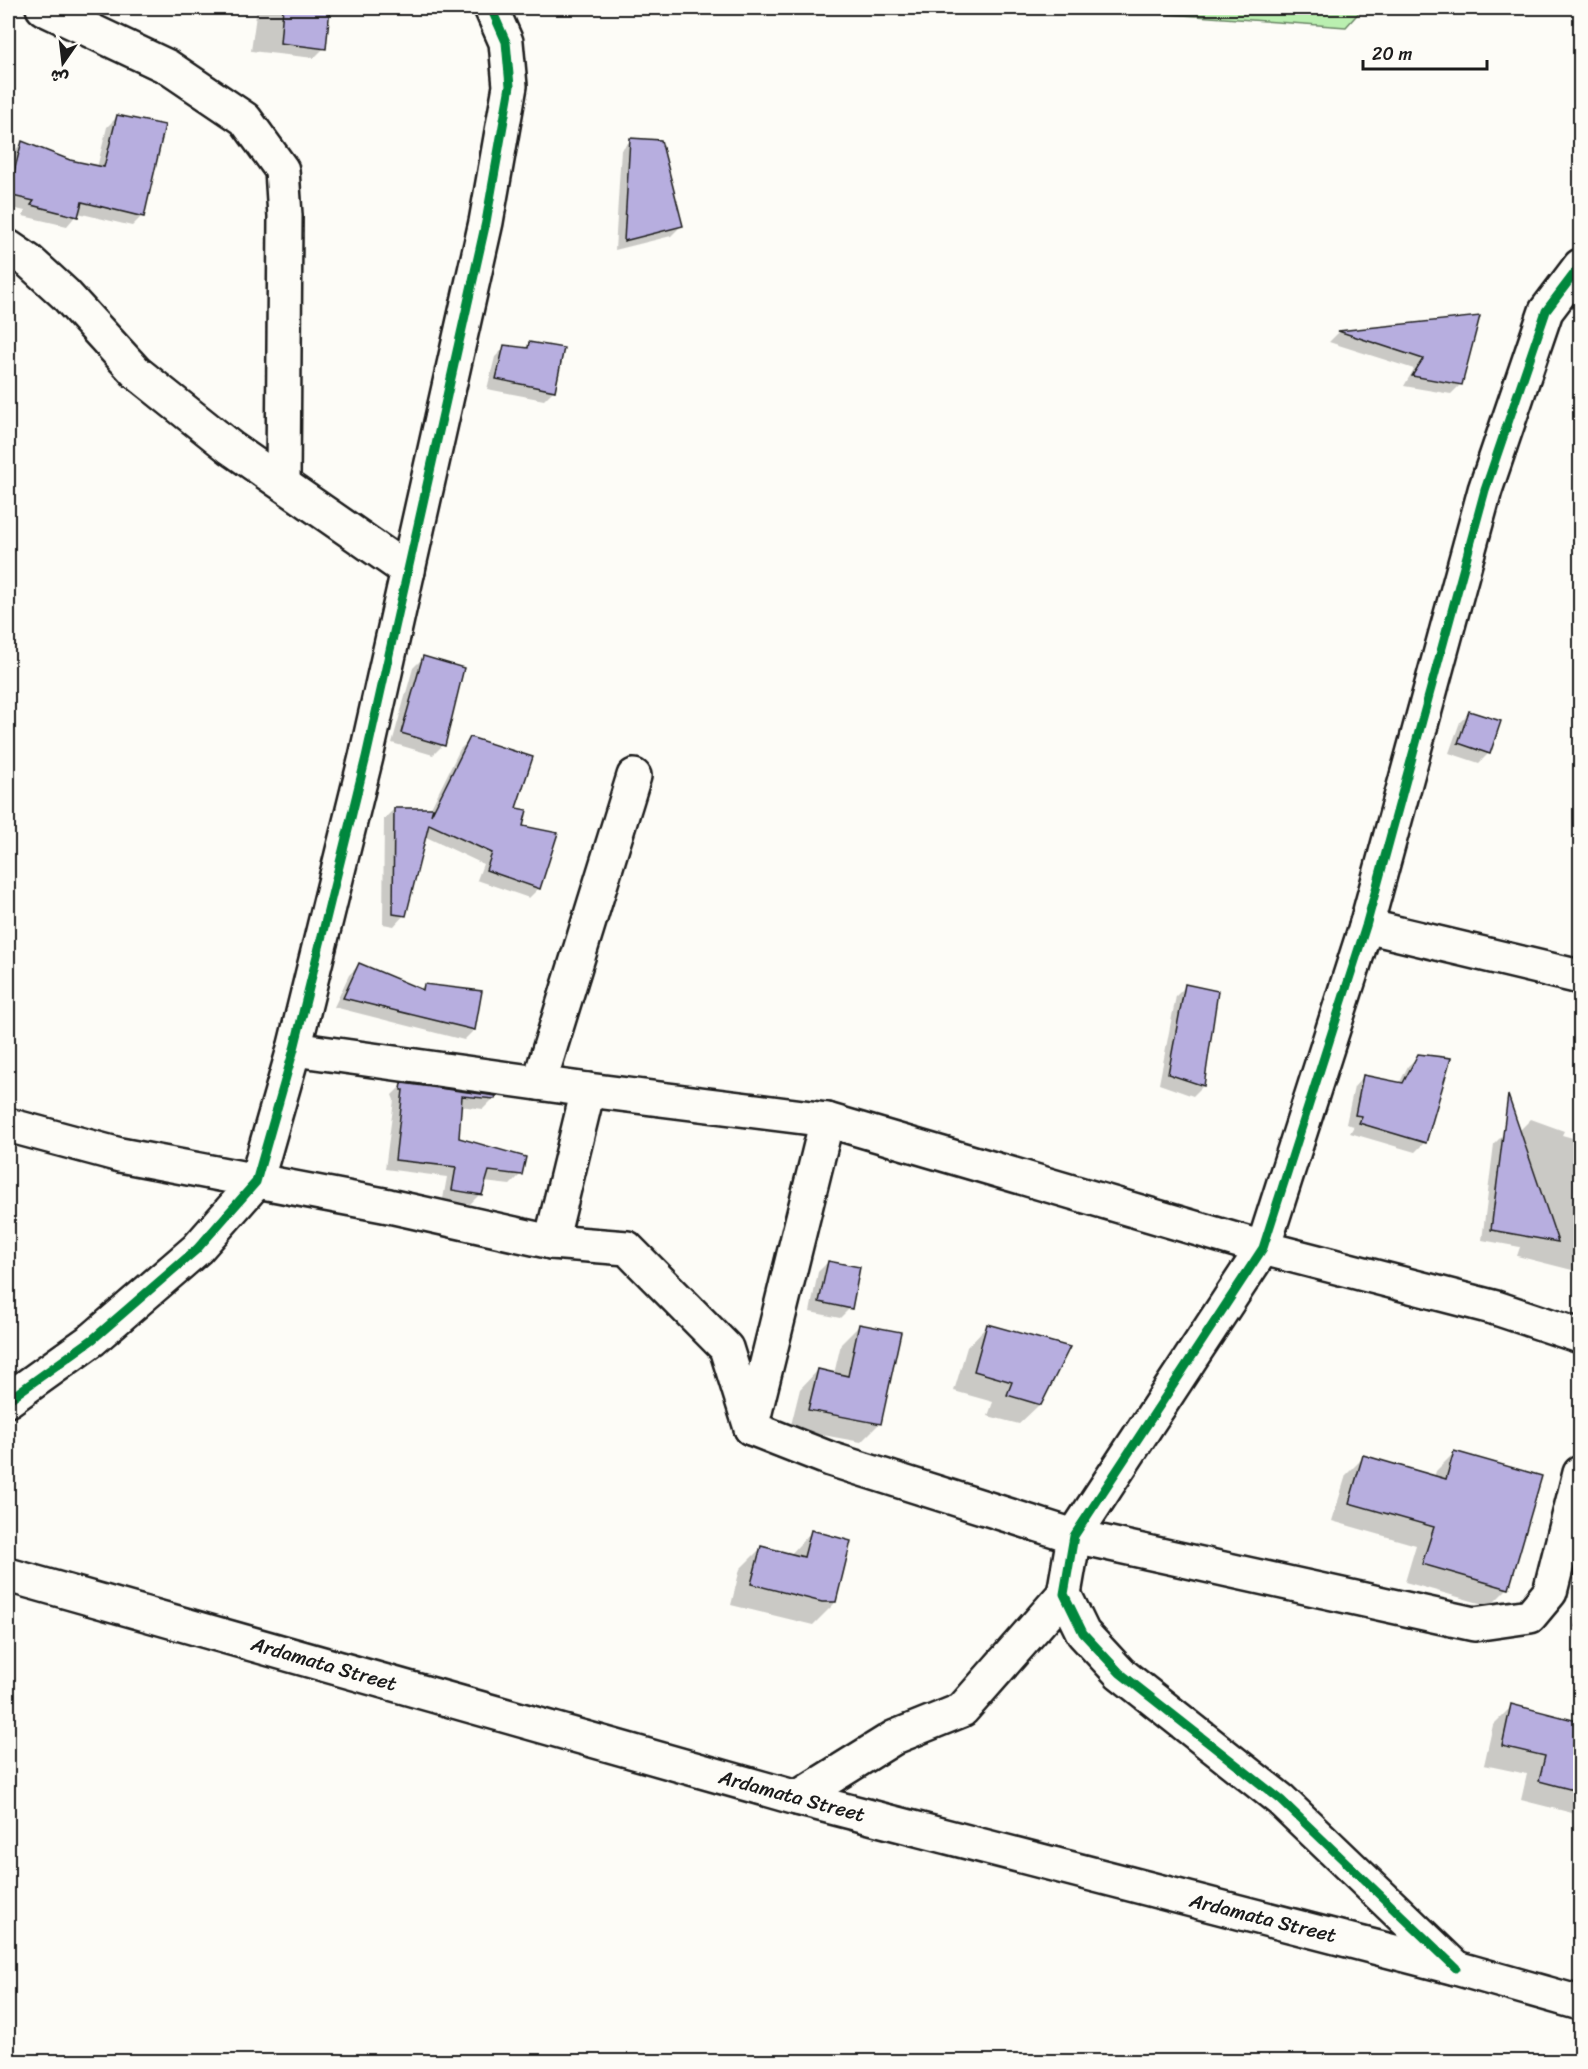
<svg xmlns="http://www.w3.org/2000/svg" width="1588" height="2069" viewBox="0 0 1588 2069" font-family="Sriracha,'Playpen Sans Arabic',sans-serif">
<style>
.green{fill:#baefb0;stroke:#6b8666;stroke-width:1.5}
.shadow{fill:#0003}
.building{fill:#b7aedf;stroke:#1c1c1c;stroke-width:1.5}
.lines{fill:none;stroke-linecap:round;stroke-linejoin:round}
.minor-casing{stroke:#1c1c1c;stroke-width:38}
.secondary-casing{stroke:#1c1c1c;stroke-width:38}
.minor{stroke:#fdfcf7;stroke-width:33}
.secondary{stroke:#fdfcf7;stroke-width:33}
.cycleway-casing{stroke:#fdfcf7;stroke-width:13}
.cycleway{stroke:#00873e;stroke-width:9}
.labels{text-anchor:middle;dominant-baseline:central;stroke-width:4.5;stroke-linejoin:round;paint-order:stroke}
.street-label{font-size:20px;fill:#1c1c1c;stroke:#fdfcf7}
</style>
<rect width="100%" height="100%" fill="#fdfcf7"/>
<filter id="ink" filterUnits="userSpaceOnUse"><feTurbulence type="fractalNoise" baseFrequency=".0167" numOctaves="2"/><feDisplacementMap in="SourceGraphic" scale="12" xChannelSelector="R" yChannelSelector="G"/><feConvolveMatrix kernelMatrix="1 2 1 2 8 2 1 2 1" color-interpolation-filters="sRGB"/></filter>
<g filter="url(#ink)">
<path class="green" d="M1086,8H1363L1346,27Z"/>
<g class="shadow">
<path d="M257,8H328L324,48L314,58L251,51Z"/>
<path d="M117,117L142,216L132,226L78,213L67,226L23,216L25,211L8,207V170L12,153L22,143L69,162L97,168L107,127Z"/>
<path d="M631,140L681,226L671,236L615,250L621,150Z"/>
<path d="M1478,317L1461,384L1451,394L1404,386L1414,369L1329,342L1338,333Z"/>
<path d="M530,343L554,390L544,400L487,389L495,357L505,347L524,349Z"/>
<path d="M423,658L443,745L433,755L392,743L413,668Z"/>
<path d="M1470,712L1489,753L1479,763L1449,753L1460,722Z"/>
<path d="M471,739L514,809L539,888L529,898L477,880L483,864L424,836L404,915L394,926L383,924L384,819L394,809L430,810L460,749Z"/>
<path d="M359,965L419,990L424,985L480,992L474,1030L464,1040L334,1007L349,975Z"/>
<path d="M1186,986L1216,992L1203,1086L1193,1096L1159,1084L1176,996Z"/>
<path d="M1419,1056L1425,1142L1415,1152L1350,1133L1354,1126L1346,1124L1354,1087L1364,1076L1399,1084L1408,1066Z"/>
<path d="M402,1085L494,1098L483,1109L460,1106L457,1139L520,1175L510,1185L484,1182L480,1194L470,1204L443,1199L447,1177L385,1169L394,1100L392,1095Z"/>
<path d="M1531,1119L1564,1131L1562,1135L1580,1140V1272L1517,1256L1520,1247L1482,1240L1494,1144L1504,1134L1520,1136L1521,1129Z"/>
<path d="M828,1262L850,1308L840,1318L810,1312L818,1272Z"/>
<path d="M860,1325L880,1423L861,1442L790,1429L800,1389L818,1370L834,1374L841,1344Z"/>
<path d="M987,1326L1040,1404L1019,1424L988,1416L993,1402L954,1391L967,1347Z"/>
<path d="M1454,1453L1508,1588L1490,1606L1405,1582L1416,1545L1332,1521L1346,1475L1364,1457L1434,1477L1436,1471Z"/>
<path d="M811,1532L850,1542L834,1604L813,1625L731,1605L740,1569L761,1548L790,1555Z"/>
<path d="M1580,1606V1629L1574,1627Z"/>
<path d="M1512,1706L1580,1723V1815L1521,1800L1527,1774L1484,1765L1493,1725Z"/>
<path d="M1580,1908V1941L1574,1940Z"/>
</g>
<g class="building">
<path d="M283,8H330L326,49L280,43Z"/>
<path d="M117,115L165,125L144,217L82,202L78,217L31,205L34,201L8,195L22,141L70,160L104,167Z"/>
<path d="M630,138L661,140L683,226L624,241Z"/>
<path d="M1480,316L1462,385L1412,376L1423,359L1338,331Z"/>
<path d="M529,342L564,348L555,391L496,379L504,345L528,348Z"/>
<path d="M423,656L464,668L445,746L401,733Z"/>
<path d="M1469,711L1501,721L1490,754L1458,743Z"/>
<path d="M470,737L533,757L516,808L527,810L523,826L558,833L540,889L486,870L492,853L429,824L406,916L393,914L394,808H433L431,815Z"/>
<path d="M359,963L423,990L424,984L482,991L475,1030L343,998Z"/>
<path d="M1185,984L1218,991L1204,1086L1168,1074Z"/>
<path d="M1418,1054L1451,1058L1426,1143L1359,1123L1362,1116L1355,1115L1363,1075L1403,1083Z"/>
<path d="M402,1083L496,1096L495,1099L462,1096L459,1138L526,1157L522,1175L489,1171L482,1195L452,1190L456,1167L395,1160L403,1090H401Z"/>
<path d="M1508,1095L1558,1242L1491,1230Z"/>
<path d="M828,1261L860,1267L852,1309L819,1302Z"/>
<path d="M859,1324L901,1332L881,1424L808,1410L818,1369L848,1376Z"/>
<path d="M987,1324L1070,1347L1041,1405L1007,1395L1012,1382L974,1371Z"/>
<path d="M1454,1451L1542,1476L1509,1589L1422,1564L1434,1527L1349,1503L1363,1455L1446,1479Z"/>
<path d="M811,1530L851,1541L836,1602H822L751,1584L761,1546L804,1557Z"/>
<path d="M1511,1704L1581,1722V1792L1539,1781L1545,1756L1502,1746Z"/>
</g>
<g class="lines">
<defs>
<g id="minor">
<path d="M43,8L168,67L245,119L282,170L285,216L283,481"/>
<path d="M8,247L30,262L65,294L136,372L231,448L408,571"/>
<path d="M1366,926L1580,977"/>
<path d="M294,1049L588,1090L827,1120L1263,1248L1496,1308L1580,1336"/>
<path d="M539,1083L634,776"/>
<path d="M827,1120L751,1428L830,1459L1074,1536L1474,1624L1530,1616L1550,1592L1580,1473"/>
<path d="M8,1125L120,1155L389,1206L551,1242L588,1090"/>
<path d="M551,1242L627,1248L726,1348L751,1428"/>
<path d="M8,1400L93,1339L197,1249L256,1182L294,1049L366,757L486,222L510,86L506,42L491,8"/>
<path d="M797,1798L895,1737L962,1710L1064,1594"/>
<path d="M1456,1968L1281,1800L1120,1673L1083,1633L1064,1594L1074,1536L1263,1248L1366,926L1485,490L1546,311L1580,266"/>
</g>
<path id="secondary" d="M8,1575L797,1798L1456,1968L1580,2003"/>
</defs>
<use href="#minor" class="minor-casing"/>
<use href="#secondary" class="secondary-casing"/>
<use href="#minor" class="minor"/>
<use href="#secondary" class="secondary"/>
<defs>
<g id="cycleway">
<path d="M8,1400L93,1339L197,1249L256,1182L294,1049L366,757L486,222L510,86L506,42L491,8"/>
<path d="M1456,1968L1281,1800L1120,1673L1083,1633L1064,1594L1074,1536L1263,1248L1366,926L1485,490L1546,311L1580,266"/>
</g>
</defs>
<use href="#cycleway" class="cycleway-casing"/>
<use href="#cycleway" class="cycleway"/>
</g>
</g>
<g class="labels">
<g class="street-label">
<text transform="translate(324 1664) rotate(16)">Ardamata Street</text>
<text transform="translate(792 1796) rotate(15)">Ardamata Street</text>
<text transform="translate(1263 1918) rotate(14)">Ardamata Street</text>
</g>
</g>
<rect width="1588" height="2069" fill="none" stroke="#fdfcf7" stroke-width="30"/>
<rect x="15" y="15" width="1558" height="2039" fill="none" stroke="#1c1c1c" stroke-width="2" filter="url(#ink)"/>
<g transform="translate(63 63) rotate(194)" stroke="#fdfcf7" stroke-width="4.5" paint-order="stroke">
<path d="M0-4.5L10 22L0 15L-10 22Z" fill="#1c1c1c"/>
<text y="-9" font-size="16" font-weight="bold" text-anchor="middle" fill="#1c1c1c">ش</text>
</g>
<path d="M1363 60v9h124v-9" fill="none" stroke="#1c1c1c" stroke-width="3"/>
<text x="1372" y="60" font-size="18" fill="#1c1c1c" stroke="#fdfcf7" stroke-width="4.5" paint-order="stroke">20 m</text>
</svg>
